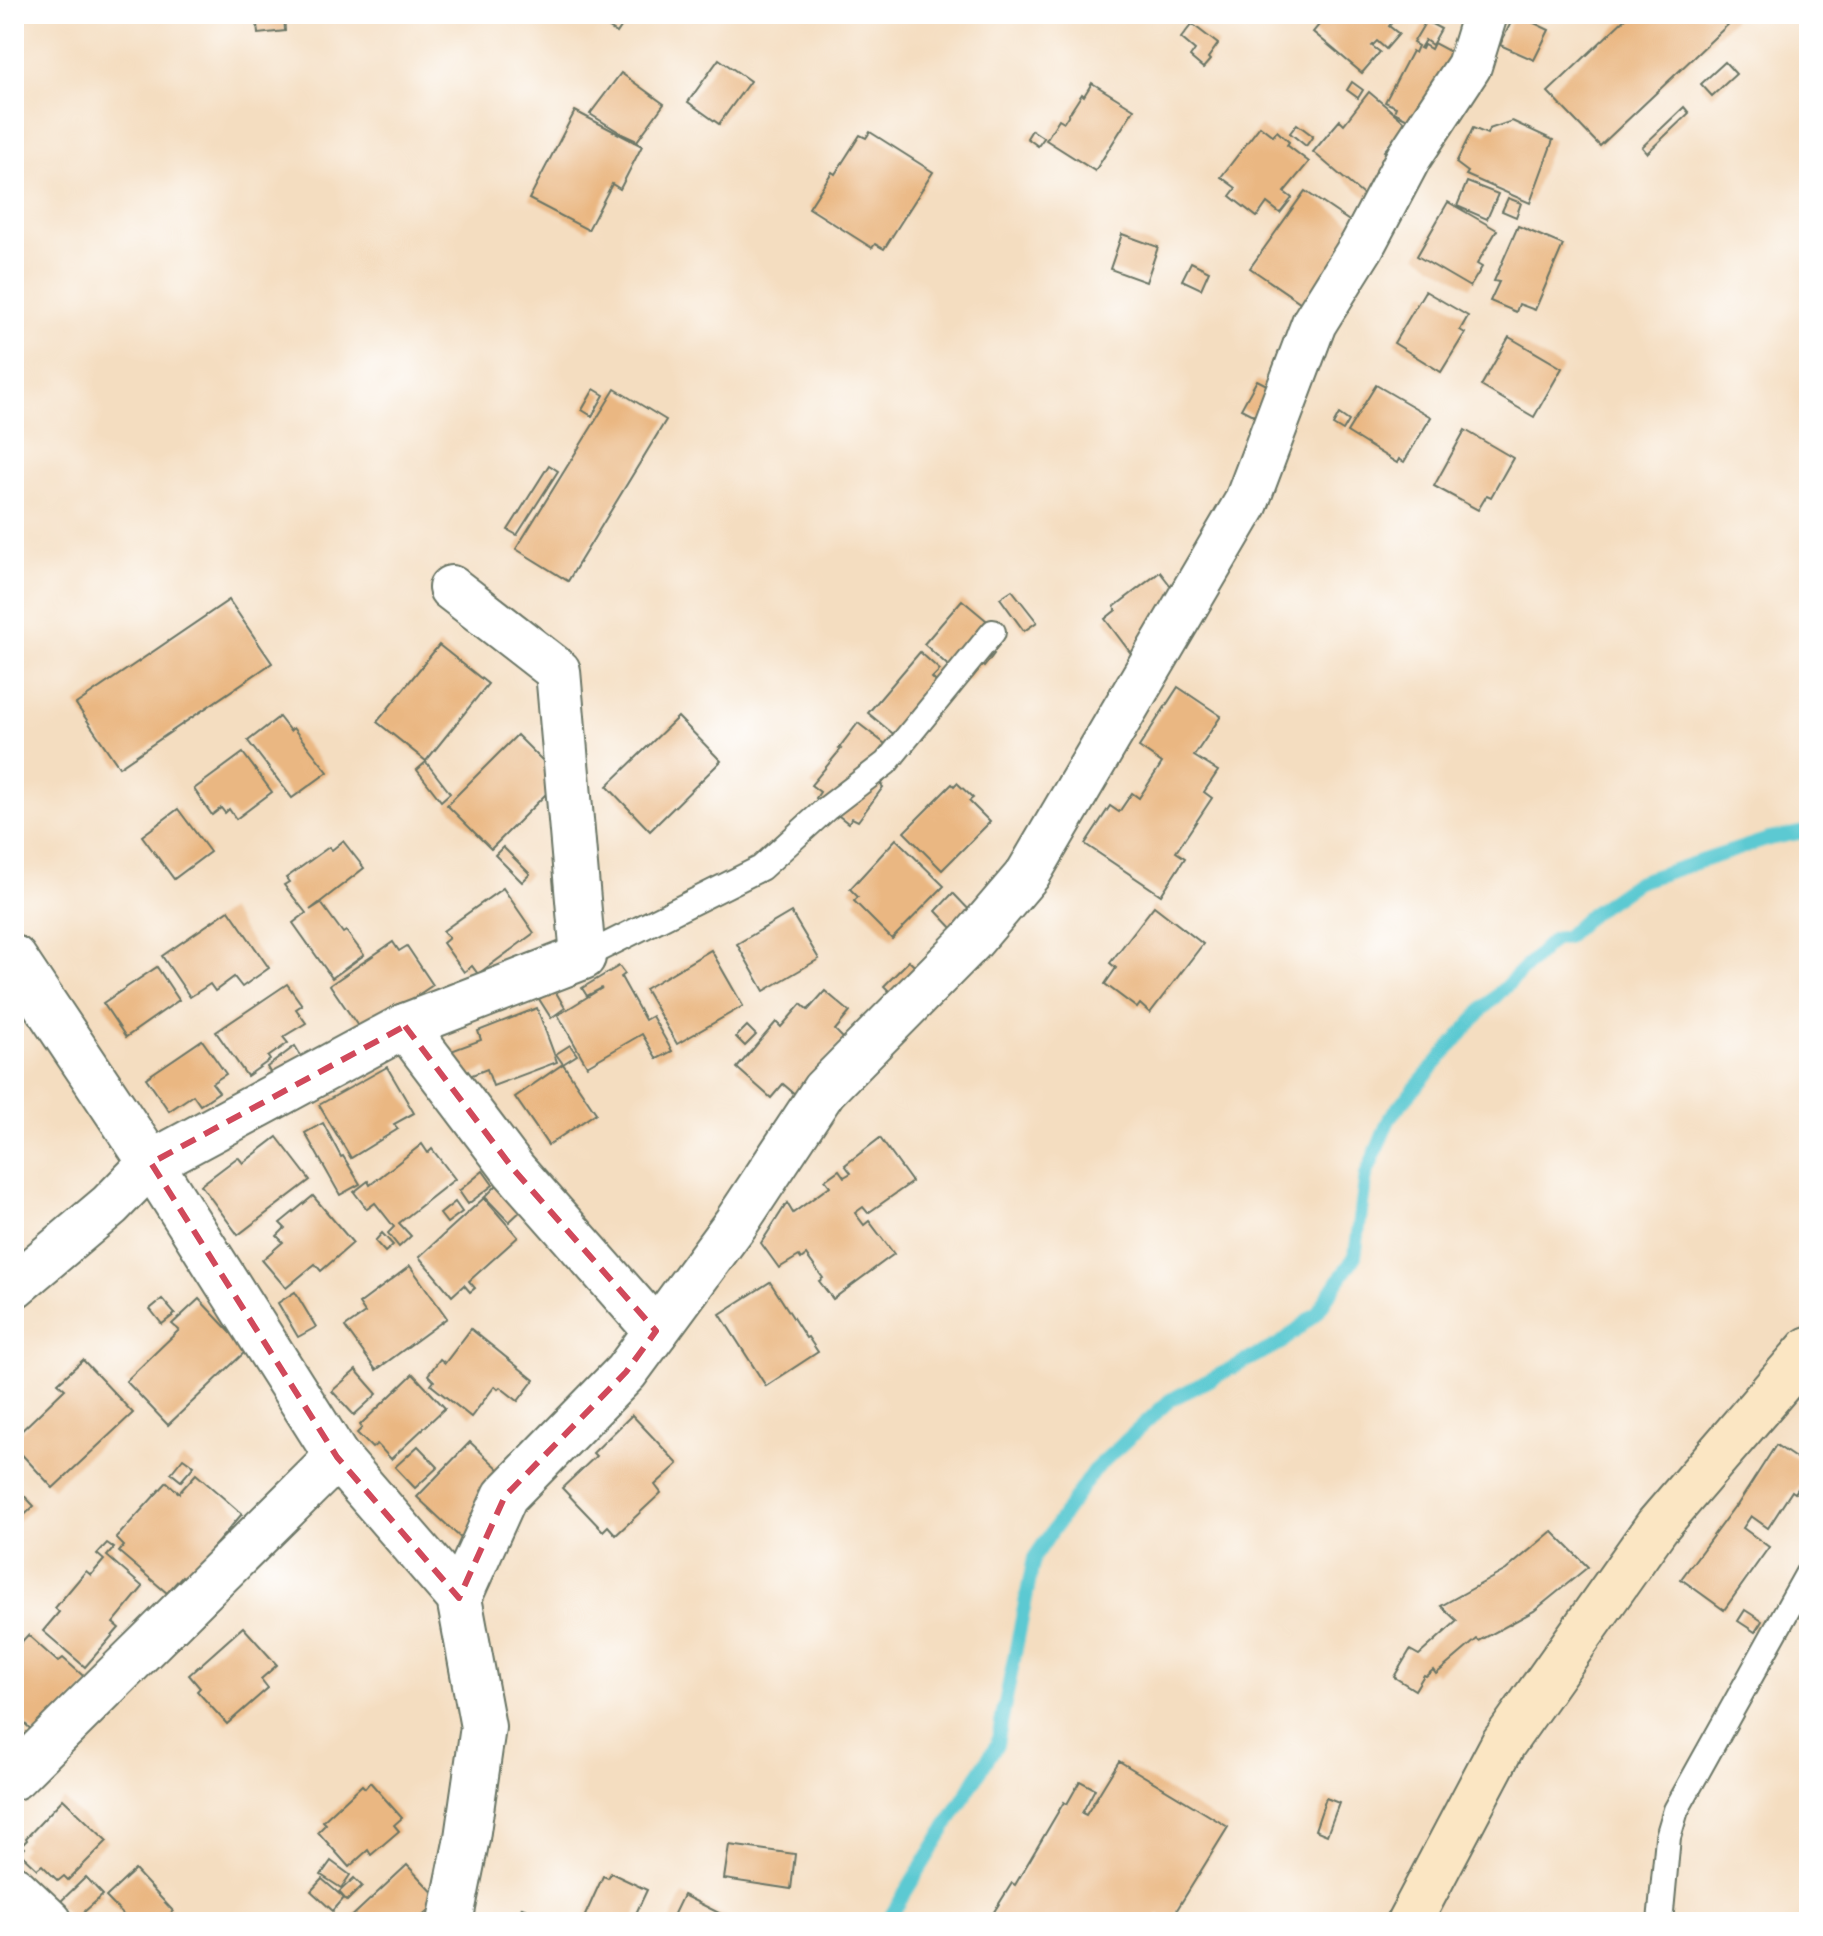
<svg xmlns="http://www.w3.org/2000/svg" width="1823" height="1936" viewBox="0 0 1823 1936" font-family="'IM FELL English',serif">
<style>
.lines{fill:none;stroke-linecap:round;stroke-linejoin:round}
.stream{stroke:#5cc9d2;stroke-width:14}
.building{fill:#eab782}
.lane-casing{stroke:#6a7565;stroke-width:28}
.street-casing{stroke:#6a7565;stroke-width:48}
.secondary-casing{stroke:#6a7565;stroke-width:48}
.lane{stroke:#fff;stroke-width:24}
.street{stroke:#fff;stroke-width:44}
.secondary{stroke:#fbe6c3;stroke-width:44}
.marked{fill:none;stroke:#d1495b;stroke-width:6;stroke-dasharray:16 10;stroke-linejoin:round}
</style>
<rect width="100%" height="100%" fill="#fff"/>
<filter id="ink" filterUnits="userSpaceOnUse"><feTurbulence type="fractalNoise" baseFrequency=".0125" numOctaves="2"/><feDisplacementMap in="SourceGraphic" scale="16" xChannelSelector="R" yChannelSelector="G"/><feConvolveMatrix kernelMatrix="1 2 1 2 8 2 1 2 1" color-interpolation-filters="sRGB"/></filter>
<filter id="wash" filterUnits="userSpaceOnUse"><feTurbulence type="fractalNoise" baseFrequency=".006" numOctaves="4" result="noise"/><feDisplacementMap in="SourceGraphic" scale="32" xChannelSelector="R" yChannelSelector="G"/><feGaussianBlur stdDeviation="1.8" result="paint"/><feColorMatrix in="noise" values="0 0 0 0 0 0 0 0 0 0 0 0 0 0 0 0 0 1.4 0 .05"/><feComposite in="paint" operator="in"/></filter>
<g filter="url(#wash)">
<rect width="100%" height="100%" fill="#f4ddc0"/>
<g class="lines">
<path class="stream" d="M889,1922L892,1914L997,1744L1034,1558L1093,1471L1170,1400L1281,1343L1317,1313L1355,1256L1366,1175L1390,1117L1483,1009L1554,939L1566,937L1591,914L1637,882L1769,839L1809,831"/>
</g>
<g id="blocks">
<g class="building">
<path d="M256,14H284L285,31L258,34Z"/>
<path d="M595,14H621L627,18L617,33L593,17Z"/>
<path d="M1328,14H1399L1389,26L1399,34L1386,49L1377,41L1372,46L1380,52L1362,73L1313,32Z"/>
<path d="M1515,14L1549,30L1534,60L1500,45Z"/>
<path d="M1630,14H1729L1734,19L1600,146L1548,92Z"/>
<path d="M1426,21L1441,29L1432,45L1425,40L1420,48L1422,49L1424,45L1431,49L1434,43L1477,66L1421,126L1394,112L1396,107L1385,102L1412,51L1415,53L1418,46L1413,43Z"/>
<path d="M1192,24L1218,44L1208,58L1210,60L1203,68L1190,57L1195,50L1181,38Z"/>
<path d="M719,59L750,81L719,124L688,102Z"/>
<path d="M1725,62L1736,74L1712,96L1701,84Z"/>
<path d="M621,73L664,104L637,141L624,135L590,114Z"/>
<path d="M1352,82L1363,90L1358,98L1347,90Z"/>
<path d="M1092,83L1134,109L1095,171L1046,140L1059,119L1064,122L1082,94L1084,96Z"/>
<path d="M1369,92L1407,124L1384,151L1393,158L1390,218L1313,152L1340,120L1344,124Z"/>
<path d="M1684,107L1689,113L1647,153L1642,147Z"/>
<path d="M575,111L642,146L620,189L612,184L588,230L529,199Z"/>
<path d="M1512,121L1553,140L1530,203L1466,175L1468,172L1456,163L1473,128L1487,134L1489,129Z"/>
<path d="M1297,124L1313,136L1306,146L1290,133Z"/>
<path d="M1260,126L1273,136L1277,131L1289,142L1287,145L1309,162L1284,192L1292,198L1280,213L1267,203L1257,217L1230,196L1236,188L1221,177Z"/>
<path d="M1032,130L1044,138L1038,146L1027,138Z"/>
<path d="M870,132L933,172L884,249L875,244L872,248L809,208L832,172L835,174L860,135L866,138Z"/>
<path d="M1467,182L1498,194L1487,219L1457,206Z"/>
<path d="M1305,191L1358,227L1335,326L1250,268Z"/>
<path d="M1508,198L1521,203L1516,217L1502,211Z"/>
<path d="M1448,202L1497,230L1477,264L1482,267L1470,287L1417,256Z"/>
<path d="M1518,226L1563,245L1535,310L1519,304L1516,312L1490,301L1499,282L1494,281Z"/>
<path d="M1122,234L1158,247L1146,282L1110,269Z"/>
<path d="M1191,262L1209,271L1201,289L1182,280Z"/>
<path d="M1425,291L1468,316L1460,330L1465,333L1441,372L1394,343Z"/>
<path d="M1509,337L1562,368L1534,417L1481,386Z"/>
<path d="M1257,380L1288,396L1272,425L1241,409Z"/>
<path d="M1376,385L1431,417L1404,462L1399,459L1397,463L1347,432Z"/>
<path d="M594,389L604,395L592,416L582,410Z"/>
<path d="M615,389L666,420L568,581L516,549Z"/>
<path d="M1339,414L1349,421L1343,431L1333,425Z"/>
<path d="M1465,430L1513,458L1491,497L1487,495L1478,510L1434,486Z"/>
<path d="M549,465L558,471L517,535L508,530Z"/>
<path d="M1160,572L1194,616L1136,660L1105,619L1116,610L1114,607Z"/>
<path d="M1012,590L1037,622L1024,631L1000,598Z"/>
<path d="M229,600L272,663L119,767L76,704Z"/>
<path d="M962,600L1004,635L990,651L994,654L984,667L982,665L969,680L962,678L924,644Z"/>
<path d="M439,645L488,684L426,761L377,722Z"/>
<path d="M920,652L940,670L932,678L946,691L909,747L868,713Z"/>
<path d="M1178,687L1221,716L1194,756L1218,771L1204,792L1212,798L1176,852L1185,858L1161,895L1085,844L1110,806L1119,812L1132,793L1139,798L1162,763L1139,747Z"/>
<path d="M279,717L290,731L293,728L328,772L292,798L248,741Z"/>
<path d="M678,717L721,761L650,831L607,786Z"/>
<path d="M858,723L902,757L881,785L883,787L858,821L852,818L848,823L816,798L820,792L811,785L841,749L839,748Z"/>
<path d="M517,735L561,779L491,849L447,805Z"/>
<path d="M243,753L272,792L236,819L229,809L225,813L221,808L212,815L194,789Z"/>
<path d="M426,762L450,793L441,801L417,770Z"/>
<path d="M957,783L973,798L969,801L990,822L942,870L904,832L952,784L954,786Z"/>
<path d="M178,809L210,852L174,879L142,836Z"/>
<path d="M896,839L944,886L892,939L854,901L858,897L850,889Z"/>
<path d="M343,841L364,868L310,910L321,903L343,933L346,931L364,955L332,978L293,923L306,913L284,885L289,882L286,878L329,847L332,850Z"/>
<path d="M503,847L530,874L522,882L495,855Z"/>
<path d="M503,888L534,933L478,974L472,966L464,972L443,943L449,938L443,931Z"/>
<path d="M953,893L973,914L955,931L936,911Z"/>
<path d="M1154,906L1203,944L1150,1013L1140,1004L1137,1008L1105,984L1116,968L1110,963Z"/>
<path d="M229,910L269,968L242,987L234,977L215,991L210,984L190,997L162,956Z"/>
<path d="M791,912L819,959L764,991L737,944Z"/>
<path d="M393,942L399,951L407,946L433,985L362,1032L330,985Z"/>
<path d="M711,950L743,1006L677,1044L645,989Z"/>
<path d="M909,961L933,984L908,1010L884,986Z"/>
<path d="M619,966L625,974L621,977L645,1020L652,1016L672,1051L657,1059L642,1034L587,1066L558,1015L602,988L587,996L582,988Z"/>
<path d="M157,967L179,1000L126,1037L103,1003Z"/>
<path d="M287,984L302,1005L296,1009L306,1023L283,1037L288,1043L268,1057L270,1060L247,1076L216,1032Z"/>
<path d="M554,989L565,1008L551,1018L539,999Z"/>
<path d="M825,991L850,1012L835,1030L844,1039L796,1095L783,1084L771,1098L737,1068L776,1022L781,1027L801,1004L808,1010Z"/>
<path d="M537,1008L557,1062L493,1086L487,1069L462,1079L451,1051L481,1040L478,1031Z"/>
<path d="M747,1026L756,1035L745,1046L736,1037Z"/>
<path d="M202,1040L226,1074L212,1083L219,1092L200,1105L193,1095L169,1111L146,1078Z"/>
<path d="M570,1045L577,1055L563,1064L556,1054Z"/>
<path d="M295,1046L312,1074L281,1092L267,1067Z"/>
<path d="M563,1064L596,1113L548,1145L515,1097Z"/>
<path d="M387,1067L414,1113L394,1124L398,1129L351,1158L319,1105Z"/>
<path d="M323,1123L341,1157L343,1156L360,1184L340,1195L305,1133Z"/>
<path d="M277,1137L310,1180L238,1235L201,1185L238,1157L243,1163Z"/>
<path d="M880,1138L912,1182L868,1213L863,1207L855,1213L864,1225L869,1221L894,1254L833,1299L819,1281L823,1278L806,1255L801,1259L799,1256L779,1268L761,1243L787,1203L793,1213L830,1186L825,1180L839,1170L844,1177L851,1173L845,1165Z"/>
<path d="M422,1144L428,1153L432,1149L455,1179L399,1223L411,1236L399,1247L388,1233L394,1227L375,1203L367,1209L354,1192L368,1181L370,1185Z"/>
<path d="M483,1171L493,1185L468,1204L459,1191Z"/>
<path d="M500,1182L525,1207L509,1222L485,1197Z"/>
<path d="M313,1196L353,1243L321,1271L315,1264L286,1288L262,1260L283,1242L277,1236L285,1228L280,1223Z"/>
<path d="M484,1198L518,1237L469,1281L475,1288L470,1292L464,1285L452,1296L419,1257Z"/>
<path d="M455,1202L462,1212L447,1223L440,1214Z"/>
<path d="M382,1233L393,1245L385,1252L375,1241Z"/>
<path d="M410,1266L447,1318L376,1370L345,1327L365,1313L359,1304Z"/>
<path d="M770,1282L806,1338L808,1337L818,1352L766,1386L720,1314Z"/>
<path d="M295,1292L316,1327L298,1337L278,1303Z"/>
<path d="M162,1299L175,1314L162,1324L150,1309Z"/>
<path d="M199,1299L247,1350L168,1425L126,1381L179,1330L172,1324Z"/>
<path d="M471,1329L534,1380L518,1401L500,1387L498,1389L495,1386L471,1417L431,1385L434,1381L428,1375L440,1359L445,1363Z"/>
<path d="M83,1360L133,1413L53,1488L14,1446V1438L65,1389L58,1383Z"/>
<path d="M356,1370L377,1394L354,1415L332,1391Z"/>
<path d="M413,1374L445,1408L391,1459L377,1444L372,1448L357,1433L362,1428L360,1425Z"/>
<path d="M632,1415L678,1464L655,1485L661,1493L616,1535L608,1526L603,1531L562,1488L596,1456L593,1453Z"/>
<path d="M470,1442L516,1485L464,1541L417,1497Z"/>
<path d="M1776,1445L1809,1467V1472L1795,1493L1792,1491L1768,1528L1751,1516L1743,1528L1769,1547L1724,1610L1681,1579L1735,1506L1736,1507Z"/>
<path d="M418,1446L438,1467L415,1488L395,1467Z"/>
<path d="M183,1458L194,1466L181,1481L171,1473Z"/>
<path d="M196,1474L242,1514L208,1553L212,1556L189,1582L182,1576L167,1593L119,1552L124,1546L116,1538L167,1482L179,1493Z"/>
<path d="M14,1485L34,1506L14,1525Z"/>
<path d="M1552,1531L1588,1567L1534,1611L1479,1641L1477,1639L1436,1674L1433,1670L1426,1676L1424,1675L1415,1690L1394,1677L1410,1650L1419,1655L1457,1621L1441,1606L1506,1570Z"/>
<path d="M107,1543L114,1548L107,1556L143,1587L113,1623L119,1628L85,1667L43,1631L59,1612L55,1608L86,1571L91,1575L104,1560L97,1554Z"/>
<path d="M1745,1610L1762,1621L1755,1632L1738,1621Z"/>
<path d="M243,1627L277,1665L261,1679L268,1688L227,1724L197,1691L200,1688L189,1675Z"/>
<path d="M28,1635L58,1662L63,1658L90,1682L38,1736L21,1720L14,1728V1650Z"/>
<path d="M1119,1761L1228,1827L1170,1921L1158,1914L1154,1922H1004L992,1915L1012,1883L1015,1885L1064,1802L1067,1804L1080,1781L1095,1789L1082,1813L1086,1815Z"/>
<path d="M370,1782L402,1818L394,1825L399,1831L371,1855L368,1850L349,1867L318,1832L326,1824L323,1821L362,1785L365,1788Z"/>
<path d="M1326,1798L1339,1803L1327,1835L1315,1830Z"/>
<path d="M63,1799L107,1841L68,1880L64,1876L58,1881L42,1865L37,1869L20,1853L25,1848L22,1845L27,1840L26,1838Z"/>
<path d="M729,1845L795,1854L791,1889L724,1879Z"/>
<path d="M331,1861L350,1875L341,1888L321,1875Z"/>
<path d="M407,1865L440,1900L416,1922H346Z"/>
<path d="M135,1870L173,1911L161,1922H130L106,1897Z"/>
<path d="M611,1873L647,1890L632,1922H586L583,1920L603,1876L608,1878Z"/>
<path d="M86,1877L103,1895L74,1921L58,1904Z"/>
<path d="M354,1878L362,1886L347,1901L339,1892Z"/>
<path d="M322,1879L344,1898L333,1911L311,1891Z"/>
<path d="M683,1895L731,1919L730,1922H670Z"/>
<path d="M522,1907L560,1922H516Z"/>
</g>
</g>
</g>
<g filter="url(#ink)">
<use href="#blocks" fill-opacity="0" stroke="#6a7565" stroke-width="2"/>
<g class="lines">
<defs>
<g id="lane">
<path d="M583,957L761,868L826,809L886,763L993,632"/>
<path d="M1660,1922L1668,1837L1676,1810L1809,1571"/>
</g>
<g id="street">
<path d="M14,958L151,1163L337,1457L459,1598L483,1727L467,1838L450,1922"/>
<path d="M405,1026L514,1170L656,1331"/>
<path d="M14,1286L110,1205L151,1163L405,1026L583,957L558,671L451,588"/>
<path d="M459,1598L505,1496L626,1372L736,1223L824,1090L971,941L1028,874L1246,503L1314,323L1362,246L1409,157L1469,66L1485,14"/>
<path d="M14,1777L337,1457"/>
<path d="M14,1888L50,1922"/>
</g>
<path id="secondary" d="M1409,1922L1503,1744L1657,1526L1809,1349"/>
</defs>
<use href="#lane" class="lane-casing"/>
<use href="#street" class="street-casing"/>
<use href="#secondary" class="secondary-casing"/>
<use href="#lane" class="lane"/>
<use href="#street" class="street"/>
<use href="#secondary" class="secondary"/>
</g>
</g>
<path class="marked" d="M405,1026L514,1170L656,1331L626,1372L505,1496L459,1598L337,1457L151,1163Z"/>
<rect width="1823" height="1936" fill="none" stroke="#fff" stroke-width="48"/>
</svg>
